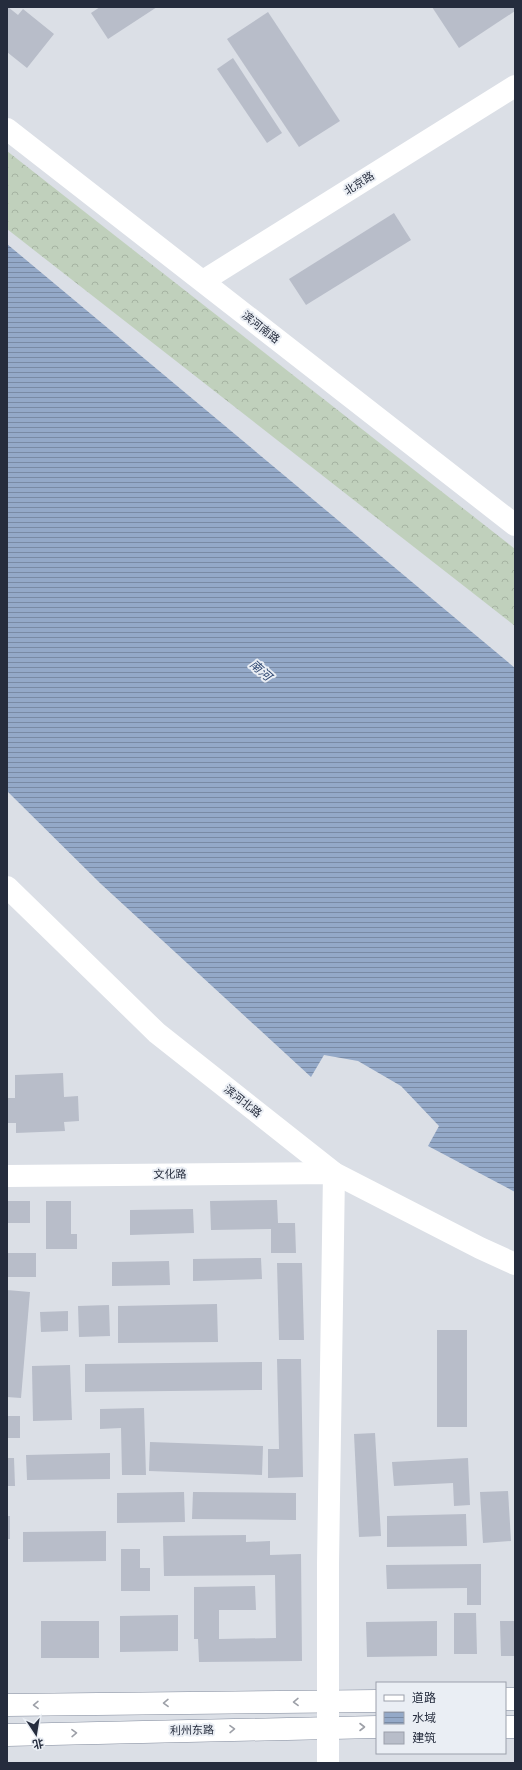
<svg xmlns="http://www.w3.org/2000/svg" width="522" height="1770" viewBox="0 0 522 1770" font-family="Mulish,'Noto Sans SC',sans-serif">
<style>
.forest{fill:url(#forest-crowns)}
.water{fill:url(#water-rules)}
.building{fill:#b8bdc9}
.lines{fill:none;stroke-linecap:round;stroke-linejoin:round}
.highway-casing{stroke:#828b9d;stroke-width:23}
.secondary{stroke:#fff;stroke-width:22}
.highway{stroke:#fff;stroke-width:22}
.oneway{stroke:#9da0a8}
.labels{text-anchor:middle;dominant-baseline:central;stroke-width:4;stroke-linejoin:round;paint-order:stroke}
.street-label{font-size:11px;fill:#252c3d;stroke:#eaeef4}
.water-label{font-size:12px;font-style:italic;fill:#2e4771;stroke:#eaeef4}
</style>
<defs>
<pattern id="forest-crowns" width="20" height="18" patternUnits="userSpaceOnUse"><rect width="20" height="18" fill="#c0d0bc"/><path d="M2 6a3 3 0 1 1 6 0M12 15a3 3 0 1 1 6 0" fill="none" stroke="#a5b3a2"/></pattern>
<pattern id="water-rules" width="6" height="5" patternUnits="userSpaceOnUse"><rect width="6" height="5" fill="#94a9c8"/><path d="M0 2.5h6" fill="none" stroke="#798aa4"/></pattern>
</defs>
<rect width="100%" height="100%" fill="#dbdfe6"/>
<path class="forest" d="M7,151L515,549V626L7,229Z"/>
<path class="water" d="M7,244L515,668V1192L428,1146L439,1126L401,1086L358,1061L324,1055L311,1077L101,884L7,791Z"/>
<g class="building">
<path d="M8,7L18,15L23,9L54,34L27,68L7,52Z"/>
<path d="M100,7H157L108,39L91,13Z"/>
<path d="M432,7H515V11L459,48Z"/>
<path d="M268,12L340,121L299,147L227,39Z"/>
<path d="M233,58L282,133L267,143L217,69Z"/>
<path d="M394,213L411,240L306,305L289,279Z"/>
<path d="M63,1073L64,1097L78,1096L79,1121L64,1122L65,1131L16,1133V1123H7V1098H15V1075Z"/>
<path d="M277,1200L278,1223H295L296,1253H271V1229L211,1230L210,1201Z"/>
<rect x="7" y="1201" width="23" height="22"/>
<path d="M46,1201H71V1234H77V1249H46Z"/>
<path d="M193,1209L194,1233L130,1235V1210Z"/>
<rect x="7" y="1253" width="29" height="24"/>
<path d="M261,1258L262,1279L193,1281V1259Z"/>
<path d="M169,1261L170,1285L112,1286V1262Z"/>
<path d="M277,1263H302L304,1340H279Z"/>
<path d="M7,1290L30,1292L21,1398L7,1397Z"/>
<path d="M217,1304L218,1342L118,1343V1306Z"/>
<path d="M109,1305L110,1336L79,1337L78,1306Z"/>
<path d="M68,1311V1331L41,1332L40,1312Z"/>
<rect x="437" y="1330" width="30" height="97"/>
<path d="M277,1359H301L303,1477L268,1478V1449H279Z"/>
<path d="M262,1362V1390L85,1392V1364Z"/>
<path d="M70,1365L72,1420L33,1421L32,1366Z"/>
<path d="M144,1408L146,1475H122L121,1428L100,1429V1409Z"/>
<rect x="7" y="1416" width="13" height="22"/>
<path d="M375,1433L381,1536L359,1537L354,1434Z"/>
<path d="M150,1442L263,1446L262,1475L149,1471Z"/>
<path d="M110,1453V1479L27,1480L26,1455Z"/>
<path d="M7,1458H14L15,1486H7Z"/>
<path d="M468,1458L470,1505L454,1506L453,1483L394,1486L392,1462Z"/>
<path d="M508,1491L511,1541L483,1543L480,1492Z"/>
<path d="M184,1492L185,1522L117,1523V1493Z"/>
<path d="M193,1492L296,1493V1520L192,1519Z"/>
<path d="M466,1514L467,1546L387,1547V1516Z"/>
<rect x="7" y="1516" width="3" height="23"/>
<path d="M106,1531V1561L23,1562V1532Z"/>
<path d="M246,1535V1542L270,1541V1555L301,1554L302,1661L199,1662L198,1639H194V1587L255,1586L256,1610H219V1639L276,1638L275,1575L164,1576L163,1536Z"/>
<path d="M121,1549H140V1568H150V1591H121Z"/>
<path d="M481,1564V1605H467V1588L387,1589L386,1565Z"/>
<path d="M454,1613H476L477,1654H454Z"/>
<path d="M178,1615V1651L120,1652V1616Z"/>
<rect x="41" y="1621" width="58" height="37"/>
<path d="M437,1621V1656L367,1657L366,1622Z"/>
<path d="M500,1621H515V1656H501Z"/>
</g>
<g class="lines">
<defs>
<g id="highway">
<path d="M505,1699H515"/>
<path d="M7,1705L377,1701"/>
<path d="M505,1727H515"/>
<path d="M7,1735L377,1727"/>
</g>
</defs>
<use href="#highway" class="highway-casing"/>
<g class="secondary">
<path d="M7,129L515,525"/>
<path d="M203,281L515,86"/>
<path d="M7,887L157,1033L334,1173L480,1248L515,1264"/>
<path d="M7,1176L334,1173L328,1564V1763"/>
</g>
<use href="#highway" class="highway"/>
</g>
<defs><path id="oneway-chevron" d="M-2-3.5L2.5 0L-2 3.5" fill="none" stroke-width="1.6" stroke-linecap="round" stroke-linejoin="round"/></defs>
<g class="oneway">
<use href="#oneway-chevron" transform="translate(296 1702) rotate(179)"/>
<use href="#oneway-chevron" transform="translate(166 1703) rotate(179)"/>
<use href="#oneway-chevron" transform="translate(36 1705) rotate(179)"/>
<use href="#oneway-chevron" transform="translate(362 1727)"/>
<use href="#oneway-chevron" transform="translate(232 1729) rotate(-1)"/>
<use href="#oneway-chevron" transform="translate(74 1733) rotate(-1)"/>
</g>
<g class="labels">
<g class="street-label">
<text transform="translate(359 183) rotate(-32)">北京路</text>
<text transform="translate(261 327) rotate(38)">滨河南路</text>
<text transform="translate(243 1101) rotate(38)">滨河北路</text>
<text transform="translate(170 1174) rotate(-1)">文化路</text>
<text transform="translate(192 1730) rotate(-1)">利州东路</text>
</g>
<g class="water-label">
<text transform="translate(261 670) rotate(42)">南河</text>
</g>
</g>
<rect width="522" height="1770" fill="none" stroke="#252c3d" stroke-width="16"/>
<rect x="376" y="1682" width="130" height="72" fill="#eaeef4" stroke="#9ba0ab"/>
<rect x="384" y="1695" width="20" height="6" fill="#ffffff" stroke="#9ba0ab"/>
<text x="412" y="1702" font-size="12" fill="#252c3d">道路</text>
<rect x="384" y="1712" width="20" height="12" fill="url(#water-rules)" stroke="#9ba0ab"/>
<text x="412" y="1722" font-size="12" fill="#252c3d">水域</text>
<rect x="384" y="1732" width="20" height="12" fill="#b8bdc9" stroke="#9ba0ab"/>
<text x="412" y="1742" font-size="12" fill="#252c3d">建筑</text>
<g transform="translate(36 1734) rotate(168)" stroke="#eaeef4" stroke-width="3" paint-order="stroke">
<path d="M0-3L7 15L0 10L-7 15Z" fill="#252c3d"/>
<text y="-6" font-size="11" font-weight="bold" text-anchor="middle" fill="#252c3d">北</text>
</g>
</svg>
